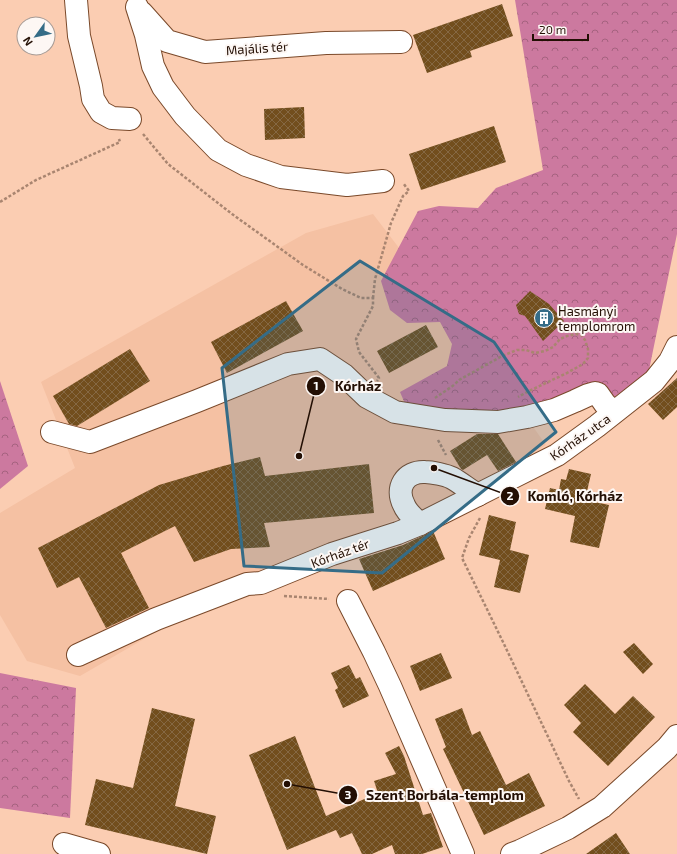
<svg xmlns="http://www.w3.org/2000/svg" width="677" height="854" viewBox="0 0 677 854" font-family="'Exo 2',sans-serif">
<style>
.built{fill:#f5c1a3}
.forest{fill:url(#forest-crowns)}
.building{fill:url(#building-cross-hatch)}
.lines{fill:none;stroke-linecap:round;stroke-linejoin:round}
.minor-casing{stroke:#7a492a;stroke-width:24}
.path{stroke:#a98570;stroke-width:2.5;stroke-dasharray:3 2;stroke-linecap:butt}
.minor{stroke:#fff;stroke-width:22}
.marked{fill:#356c87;fill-opacity:0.2;stroke:#356c87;stroke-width:3;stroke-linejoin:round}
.labels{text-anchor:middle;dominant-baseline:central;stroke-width:4;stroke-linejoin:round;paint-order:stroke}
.street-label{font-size:13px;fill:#230f04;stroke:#fdf7f4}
.poi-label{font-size:13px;fill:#230f04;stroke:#fdf7f4;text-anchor:start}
.leader{fill:none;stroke:#230f04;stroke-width:1.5}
.callout-dot{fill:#230f04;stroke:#fdf7f4;stroke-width:1.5}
.mark-label{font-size:12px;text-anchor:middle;font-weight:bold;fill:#fff}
.callout-label{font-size:14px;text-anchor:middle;font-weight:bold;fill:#230f04;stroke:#fdf7f4;stroke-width:4;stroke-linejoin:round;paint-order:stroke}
</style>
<defs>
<pattern id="forest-crowns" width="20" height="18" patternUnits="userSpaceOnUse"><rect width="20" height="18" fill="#cc799f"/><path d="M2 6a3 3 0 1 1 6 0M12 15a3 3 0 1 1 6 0" fill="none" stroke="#a5627f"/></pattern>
<pattern id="building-cross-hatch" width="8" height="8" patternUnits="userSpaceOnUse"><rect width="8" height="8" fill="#724e1d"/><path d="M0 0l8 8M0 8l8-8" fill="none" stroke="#856843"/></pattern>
</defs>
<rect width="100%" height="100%" fill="#fbcdb2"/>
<path class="built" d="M373,214L489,365L546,445L465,496L408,515L312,551L189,613L80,676L27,661L0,615V513L75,468L41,382L306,233Z"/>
<g class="forest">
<path d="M515,0H677V234L648,375L608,401L504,419L406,406L400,392L447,366L452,344L440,322L407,323L390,310L381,281L418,211L439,206L478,208L496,188L543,170Z"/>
<path d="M0,381L28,466L0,489Z"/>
<path d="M0,673L76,688L70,818L0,808Z"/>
</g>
<g class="building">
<path d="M502,4L513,36L470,51L472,57L427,73L413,35Z"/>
<path d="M304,107L305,138L265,140L264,109Z"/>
<path d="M494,126L506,162L421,190L409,154Z"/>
<path d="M530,291L549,304L564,321L543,341L525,316L519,314L516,305Z"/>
<path d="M286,301L303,331L227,373L211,342Z"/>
<path d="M426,325L438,347L389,373L377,351Z"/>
<path d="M130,349L150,381L77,426L69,424L53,396Z"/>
<path d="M677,378V407L663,420L648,404Z"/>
<path d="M477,434H498L516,462L498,471L487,455L463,470L461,469L450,451Z"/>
<path d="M260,457L265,476L369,464L374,513L264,523L270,547L231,549L194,562L175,526L121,553L149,608L106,628L79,577L57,588L38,548L159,485L223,466Z"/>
<path d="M569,469L591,474L585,500L609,505L599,548L570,542L575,516L545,509L550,488L559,490L561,479L566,480Z"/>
<path d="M489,515L516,522L510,550L529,555L520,593L494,587L500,560L479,555Z"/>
<path d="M433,531L445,559L373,591L359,559L403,545Z"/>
<path d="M634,643L653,664L643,674L623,652Z"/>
<path d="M441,653L452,678L420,691L410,666Z"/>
<path d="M349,665L356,679L360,677L369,696L343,708L335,690L338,688L331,673Z"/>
<path d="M585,684L615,714L633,696L655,717L608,766L573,732L581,723L564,705Z"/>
<path d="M152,708L195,719L175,806L216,816L207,854L85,825L96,779L133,788Z"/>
<path d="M462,708L472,735L480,731L506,785L529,773L545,806L484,835L443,749L446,747L435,719Z"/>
<path d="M295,736L326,816L378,793L374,781L396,774L385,753L399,746L404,756L423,815L431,813L443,847L422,854H395L392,845L372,854H362L352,833L340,838L336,830L287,850L249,755Z"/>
<path d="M616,833L630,854H586Z"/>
</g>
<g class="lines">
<defs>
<g id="minor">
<path d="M76,0L79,36L91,86L93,99L101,112L112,118L130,119"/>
<path d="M137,7L146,35L153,66L163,87L185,116L218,150L246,165L281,177L347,185L383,181"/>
<path d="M142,13L167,41L205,52L326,43L401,42"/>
<path d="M52,432L90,442L197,401L288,364L320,359L344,375L367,397L395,412L445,420L498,422L527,417L554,410L575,401L588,395L595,393L598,394L605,404L614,412"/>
<path d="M420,524C414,518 407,513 404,505C395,488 405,471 425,472C432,472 446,475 452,478C461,483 469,490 478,495"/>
<path d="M348,601L374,652L390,686L463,854"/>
<path d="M78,655L156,619L247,584L261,583L332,554L398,533L420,524L557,455L597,426L654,381L670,361L677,347"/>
<path d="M64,844L99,854"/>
<path d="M512,854L520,851L568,828L602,807L667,748L677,736"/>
</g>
</defs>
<use href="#minor" class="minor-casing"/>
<g class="path">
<path d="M143,134L168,164L232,214L303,265L342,289L361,298H373V306L356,339L359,352L379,378L377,381"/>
<path d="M0,202L36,180L120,142L119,139"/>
<path d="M373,298L375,279L391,223L403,196L409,191L403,183"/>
<path d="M435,398C443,392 453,387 459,380L502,356L517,350H526L535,353L545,351L553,347L560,339L567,336L576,334L581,335L585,340L588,349V358L583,364L567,373L529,391L518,397"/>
<path d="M438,440L446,455"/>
<path d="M480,518L469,538L462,558L503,642L569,781L579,799"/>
<path d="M284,596L329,599"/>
</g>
<use href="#minor" class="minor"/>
</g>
<path class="marked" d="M360,261L494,342L556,432L382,573L244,566L222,368Z"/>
<defs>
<symbol id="building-disc" viewBox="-11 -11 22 22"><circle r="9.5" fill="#356c87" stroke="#fdf7f4"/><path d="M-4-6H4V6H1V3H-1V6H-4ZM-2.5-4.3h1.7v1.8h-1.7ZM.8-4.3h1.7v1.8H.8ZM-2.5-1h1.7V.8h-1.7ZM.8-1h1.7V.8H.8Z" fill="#fff"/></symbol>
</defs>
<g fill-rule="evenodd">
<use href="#building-disc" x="533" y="307" width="22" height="22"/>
</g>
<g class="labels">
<g class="street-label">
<text transform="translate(257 48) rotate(-4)">Majális tér</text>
<text transform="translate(580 437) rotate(-35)">Kórház utca</text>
<text transform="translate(340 553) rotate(-20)">Kórház tér</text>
</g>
<g class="poi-label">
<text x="558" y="311">Hasmányi<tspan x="558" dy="15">templomrom</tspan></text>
</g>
</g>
<path class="leader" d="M299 456L316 386M434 468L510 496M287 784L348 795"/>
<g class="callout-dot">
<circle cx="299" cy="456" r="4"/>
<circle cx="434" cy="468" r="4"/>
<circle cx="287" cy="784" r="4"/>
<circle cx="316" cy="386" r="10"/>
<circle cx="510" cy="496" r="10"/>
<circle cx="348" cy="795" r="10"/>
</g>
<g class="mark-label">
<text x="316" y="390">1</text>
<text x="510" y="500">2</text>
<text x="348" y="799">3</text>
</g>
<g class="callout-label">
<text x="358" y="391">Kórház</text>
<text x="575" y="501">Komló, Kórház</text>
<text x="445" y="800">Szent Borbála-templom</text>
</g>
<g transform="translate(36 36) rotate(237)"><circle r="19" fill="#fdf7f4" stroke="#a69a94"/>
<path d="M0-3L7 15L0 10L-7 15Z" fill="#356c87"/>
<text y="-6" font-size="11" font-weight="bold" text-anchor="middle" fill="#230f04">N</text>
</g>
<path d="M533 34v6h55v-6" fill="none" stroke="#230f04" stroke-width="2"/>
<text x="539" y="34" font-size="12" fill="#230f04" stroke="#fdf7f4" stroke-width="3" paint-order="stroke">20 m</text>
</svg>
